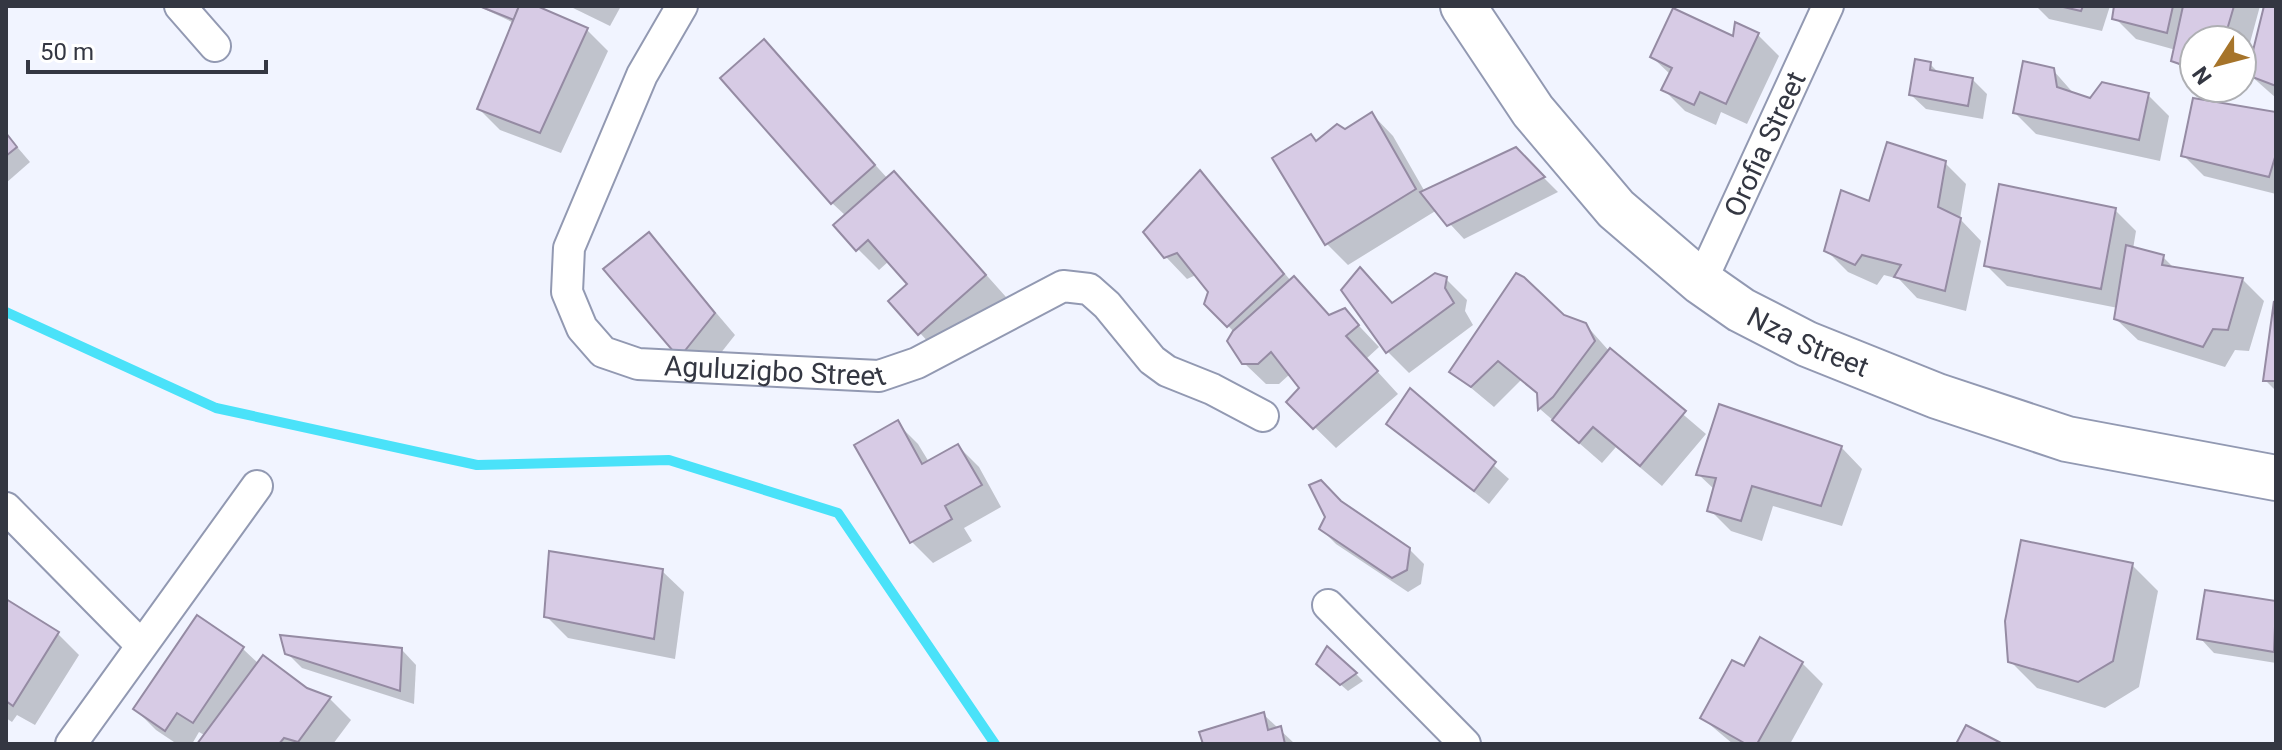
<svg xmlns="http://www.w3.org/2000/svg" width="2282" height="750" viewBox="0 0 2282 750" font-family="Roboto,sans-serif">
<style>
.shadow{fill:#0003}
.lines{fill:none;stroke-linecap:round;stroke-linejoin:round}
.stream{stroke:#4ae2f9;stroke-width:10}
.building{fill:#d7cbe5;stroke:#958ba3;stroke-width:2}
.street-casing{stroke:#9299b2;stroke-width:34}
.secondary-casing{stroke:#9299b2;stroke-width:48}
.street{stroke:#fff;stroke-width:30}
.secondary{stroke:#fff;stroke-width:44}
.labels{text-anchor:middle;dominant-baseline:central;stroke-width:6;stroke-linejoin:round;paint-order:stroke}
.street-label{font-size:28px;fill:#343742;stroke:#fff}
</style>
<rect width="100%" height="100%" fill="#f1f4ff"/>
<g class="shadow">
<path d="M478,6H532L587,30L608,51L561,153L500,130L479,109L514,23Z"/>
<path d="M569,6H621L610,26Z"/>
<path d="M2036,6H2110L2102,31L2049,19Z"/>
<path d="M2116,6H2260L2242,72V40H2194V81L2174,60L2176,50L2136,39L2115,18Z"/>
<path d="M2266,6H2276V98L2250,75Z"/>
<path d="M1758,35L1779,56L1747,124L1721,112L1716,125L1685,111L1664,90L1671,75L1652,57Z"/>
<path d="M764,42L888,179L915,195L1006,297L940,355L891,301L909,284L889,261L879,270L858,249L846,216L832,203Z"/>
<path d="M1930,64L1940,74L1972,79L1987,94L1983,119L1926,109L1911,95Z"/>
<path d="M2053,70L2075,95L2091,101L2148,95L2169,116L2160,161L2036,134L2015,113Z"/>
<path d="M2213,88H2238L2235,95Z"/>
<path d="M1372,114L1393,136L1425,192L1516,150L1558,192L1464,239L1437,210L1348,265L1327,244L1317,143Z"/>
<path d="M2276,114V194L2204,176L2183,155Z"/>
<path d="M6,134L30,162L6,183Z"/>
<path d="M1945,163L1966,184L1960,219L1981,241L1966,311L1917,298L1899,279L1884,275L1877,285L1848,272L1826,250L1871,203Z"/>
<path d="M1200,173L1291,281L1331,317L1344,310L1379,347L1366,359L1398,394L1336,448L1289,402L1301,388L1290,374L1279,384H1266L1244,363L1235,333L1206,303L1210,291L1196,275L1187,279L1166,257Z"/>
<path d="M2115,210L2136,231L2133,249L2163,257L2176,270L2242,279L2264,301L2249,351L2235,350L2225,367L2138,340L2116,319L2118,308L2007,286L1986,265Z"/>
<path d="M649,234L735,335L701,378L680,357Z"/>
<path d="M1446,279L1467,300L1465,311L1473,325L1409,373L1388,352L1343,290L1393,305Z"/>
<path d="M2276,303V391L2265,380Z"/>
<path d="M1563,316L1585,324L1610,352L1706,434L1662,486L1616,447L1602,463L1540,409L1539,396L1521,380L1494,407L1452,372Z"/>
<path d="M1410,391L1509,479L1489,504L1389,424Z"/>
<path d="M897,423L918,444L929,462L958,446L979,467L1001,507L964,528L972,541L933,563L912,542L857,446Z"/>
<path d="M1841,447L1862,469L1842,526L1773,506L1762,541L1731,531L1710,510L1715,490L1698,474Z"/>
<path d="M1341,503L1409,549L1424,564L1421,584L1408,592L1336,544L1321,529Z"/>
<path d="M2132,565L2158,591L2139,687L2105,708L2037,688L2010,661Z"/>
<path d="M662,571L684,592L675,659L568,638L546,616Z"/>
<path d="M2207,592L2276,603V663L2214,653L2200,638Z"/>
<path d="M6,601L58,634L79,655L35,725L17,715L12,722L6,718Z"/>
<path d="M197,617L243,649L259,664L330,699L351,720L333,744H200L206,736L199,732L192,744H177L156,730L135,709Z"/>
<path d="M1328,649L1356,674L1363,681L1348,691L1325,671Z"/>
<path d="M402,650L416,665L414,704L302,668L287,653Z"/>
<path d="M1802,663L1823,684L1790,744H1733L1702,718Z"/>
<path d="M1263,714L1295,744H1205Z"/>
</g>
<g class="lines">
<path class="stream" d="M6,312L216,408L477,465L669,460L838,513L995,744"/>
</g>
<g class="building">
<path d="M479,6H519L514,20Z"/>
<path d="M519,6H537L588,28L540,133L477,109Z"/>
<path d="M2059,6H2083L2081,11Z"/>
<path d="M2114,6H2173L2167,33L2112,19Z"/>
<path d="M2183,6H2234L2224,40H2194V69L2171,61Z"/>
<path d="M2264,6H2276V86L2247,75Z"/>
<path d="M1673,8L1733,36L1735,22L1759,33L1726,104L1700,92L1694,105L1661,90L1672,68L1650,57Z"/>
<path d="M764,39L875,165L831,204L720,78Z"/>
<path d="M1915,59L1931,62L1930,70L1973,78L1968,106L1909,95Z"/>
<path d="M2023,61L2054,68L2057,87L2090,98L2102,82L2149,93L2139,140L2013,113Z"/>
<path d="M2193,98L2276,112V154L2269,177L2181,156Z"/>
<path d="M1372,112L1416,189L1325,245L1272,158L1311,134L1316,141L1337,124L1345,129Z"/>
<path d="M6,133L17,147L6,156Z"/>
<path d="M1887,142L1946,161L1938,207L1961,218L1945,291L1894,277L1901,265L1862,255L1855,265L1824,251L1841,190L1869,201Z"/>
<path d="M1516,147L1545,177L1447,226L1420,192Z"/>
<path d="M1200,170L1284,274L1227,327L1204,304L1208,292L1177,253L1164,258L1143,232Z"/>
<path d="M894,171L986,275L918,335L888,301L907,284L868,240L856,251L833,225Z"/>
<path d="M1999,184L2116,208L2101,289L1984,266Z"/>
<path d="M649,232L715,313L679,358L603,269Z"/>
<path d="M2126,245L2164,255L2162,265L2243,278L2228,330L2213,329L2203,347L2114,319Z"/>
<path d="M1360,267L1392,303L1435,273L1447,277L1445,288L1454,303L1386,353L1341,290Z"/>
<path d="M1516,273L1524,277L1564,315L1586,323L1595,341L1553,397L1538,410L1537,393L1498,361L1471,387L1449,372Z"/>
<path d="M1294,276L1329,315L1345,308L1359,325L1346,336L1378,371L1313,429L1286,402L1299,388L1271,352L1258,364H1242L1227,341L1233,331Z"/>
<path d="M2274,301L2276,381H2263Z"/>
<path d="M1610,348L1686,411L1640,466L1593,427L1579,443L1552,420Z"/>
<path d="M1410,388L1496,462L1474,491L1386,424Z"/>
<path d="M1719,404L1842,446L1821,506L1752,486L1741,521L1707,511L1716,478L1696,475Z"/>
<path d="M898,420L922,464L958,444L982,485L945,506L952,519L910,543L854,445Z"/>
<path d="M1321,480L1341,501L1410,548L1407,570L1392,578L1319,529L1325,517L1309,485Z"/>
<path d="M2021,540L2133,563L2113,661L2078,682L2008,662L2005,621Z"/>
<path d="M549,551L663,569L654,639L544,617Z"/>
<path d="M2205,590L2276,601L2274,652L2197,639Z"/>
<path d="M6,599L59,632L13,706L6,701Z"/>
<path d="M197,615L244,647L193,723L177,713L165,731L133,709Z"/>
<path d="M280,635L402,648L400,691L285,654Z"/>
<path d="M1760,637L1803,662L1757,744H1746L1700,718L1732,660L1744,666Z"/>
<path d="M1327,646L1357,673L1340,685L1316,664Z"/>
<path d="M263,655L307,688L331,697L298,742L284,738L279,744H197Z"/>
<path d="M1264,712L1268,730L1281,726L1285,744H1203L1199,732Z"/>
<path d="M1966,725L2003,744H1956Z"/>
</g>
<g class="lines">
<defs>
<g id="street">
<path d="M180,6L215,46"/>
<path id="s1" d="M682,6L642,75L569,248L567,292L582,328L603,352L638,364L879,376L917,363L1063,286L1089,289L1107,305L1152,360L1167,371L1212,389L1263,416"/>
<path id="s2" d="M1701,282L1828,6"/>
<path d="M6,508L141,645"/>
<path d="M1328,605L1465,744"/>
<path d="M71,744L257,486"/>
</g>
<g id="secondary">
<path id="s3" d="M1463,6L1533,111L1616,209L1701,282L1741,310L1807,344L1937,396L2067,439L2276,478"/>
</g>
</defs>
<use href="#street" class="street-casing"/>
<use href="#secondary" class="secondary-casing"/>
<use href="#street" class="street"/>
<use href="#secondary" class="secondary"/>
</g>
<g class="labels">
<g class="street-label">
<text stroke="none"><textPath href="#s2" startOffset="152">Orofia Street</textPath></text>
<text stroke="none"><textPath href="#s3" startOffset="490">Nza Street</textPath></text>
<text stroke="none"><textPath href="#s1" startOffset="556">Aguluzigbo Street</textPath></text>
</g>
</g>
<rect width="2282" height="750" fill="none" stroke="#343742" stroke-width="16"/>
<g transform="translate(2218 64) rotate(234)"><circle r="38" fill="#ffffff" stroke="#aeafb3" stroke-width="2"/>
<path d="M0-6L14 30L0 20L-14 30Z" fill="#a6742a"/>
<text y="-12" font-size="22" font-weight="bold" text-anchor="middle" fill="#343742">N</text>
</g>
<path d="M28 60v12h238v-12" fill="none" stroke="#343742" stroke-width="4"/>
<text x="40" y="60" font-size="24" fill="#343742" stroke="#ffffff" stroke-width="6" paint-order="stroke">50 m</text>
</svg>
